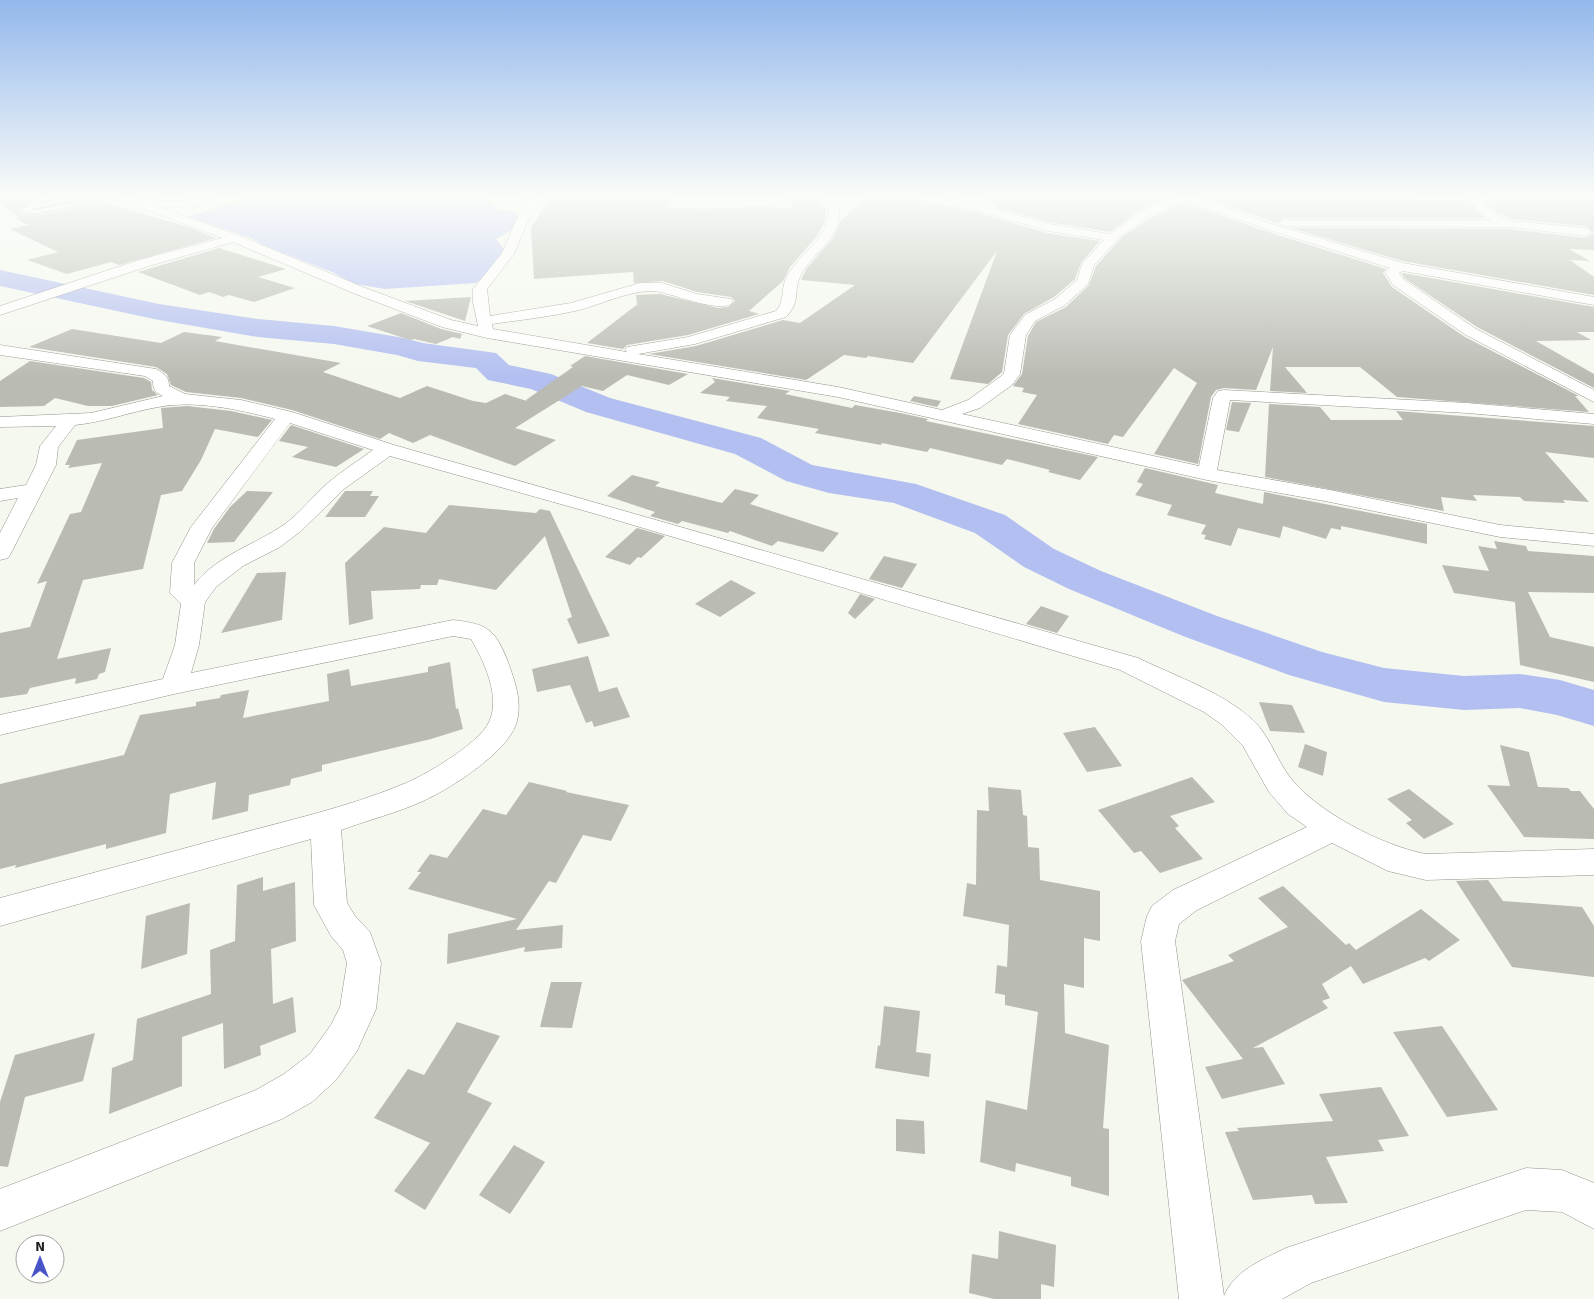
<svg xmlns="http://www.w3.org/2000/svg" width="1594" height="1299" viewBox="0 0 1594 1299" font-family="Signika,sans-serif">
<style>
.forest{fill:#b6c2f4}
.lines{fill:none;stroke-linecap:round;stroke-linejoin:round}
.river{fill:#b3bff0;fill-rule:evenodd}
.building{fill:#babcb4}
.service-casing{stroke:#91948c;stroke-width:2}
.minor-casing{stroke:#91948c;stroke-width:1}
.tertiary-casing{stroke:#91948c;stroke-width:1}
.service{fill:#fff;fill-rule:evenodd}
.minor{fill:#fff;fill-rule:evenodd}
.tertiary{fill:#fff;fill-rule:evenodd}
</style>
<rect width="100%" height="100%" fill="#f5f8ef"/>
<path class="forest" d="M279,196L473,197L492,204L499,210L515,211L521,221L515,228L496,239L504,249L495,267L476,283L385,289L355,284L332,272L263,245L251,238L188,217L232,203Z"/>
<g class="lines">
<path class="river" d="M0,270L159,304L258,319L334,326L404,338L423,343L496,353L509,365L551,374L610,398L761,438L812,465L916,484L1005,515L1054,549L1101,571L1217,616L1322,652L1384,668L1464,676L1520,674L1560,680L1594,690V726L1557,715L1520,708L1464,710L1384,702L1289,675L1183,636L1069,589L1024,567L975,533L894,503L829,493L786,481L735,454L586,412L531,389L488,380L476,368L418,361L397,355L334,344L258,337L159,320L0,286Z"/>
</g>
<g class="building">
<path d="M0,196H37L34,203L16,210L18,213L35,216L101,202L188,227L216,238L119,265L111,262L67,274L27,260L58,252L10,229L32,224H26L14,218L18,217L0,202Z"/>
<path d="M551,196H668V208H698V209L742,208L743,206L792,208L789,199H819L820,206H825L826,219L818,235L790,267L783,281L749,311L759,314L688,335L627,345L623,349L587,343L639,303L637,304L636,295L660,294L718,308L728,307L735,301L731,297L697,292L663,281L634,283L633,272L534,279L531,228Z"/>
<path d="M866,196L907,199L972,211L1047,233L1100,241L1081,263L1075,279L1054,297L1024,314L1008,335L1002,372L988,384L950,379L997,251L913,363L868,356L866,358L844,355L806,380L649,354L696,346L783,320L800,323L855,285L801,280L807,268L834,237L840,222Z"/>
<path d="M979,196H1171L1139,211L1110,232L1049,222L994,207H998Z"/>
<path d="M1201,196H1414V200H1466L1486,218H1284L1276,223Z"/>
<path d="M1492,196H1565L1594,199V250L1569,249L1590,261L1570,260L1594,277V295L1403,261L1291,228L1510,229L1586,238L1594,233L1586,226L1512,219L1497,213L1483,201H1497Z"/>
<path d="M1185,202L1259,229L1386,269L1383,273L1392,287L1465,337L1579,396H1575L1589,412L1397,397L1360,367H1285L1307,393L1270,391L1273,347L1256,390L1224,388L1216,390L1211,397L1198,464L1154,454L1197,383L1174,368L1123,437L1114,435L1108,444L1018,424L1037,395L1022,392L1024,388L1013,386L1022,374L1028,336L1036,322L1066,307L1089,285L1096,266L1122,237L1149,219Z"/>
<path d="M219,248L286,269L258,277L295,288L254,302L229,295L223,297L209,292L200,295L138,272Z"/>
<path d="M1403,273L1594,307V332H1577L1591,340L1536,341L1594,374V388L1477,327L1404,278L1402,274Z"/>
<path d="M471,297L465,321L405,301Z"/>
<path d="M401,313L441,329L462,334L460,339L453,337L436,344L414,339L410,340L367,326Z"/>
<path d="M72,329L161,343L184,332L222,337L215,341L341,363L323,372L400,398L427,386L473,401L486,403L505,394L527,401L526,400L573,367L570,366L585,356L688,374L669,385L627,375L603,391L582,386L515,428L556,440L515,466L430,435L413,443L389,433L380,439L292,410L241,398L186,392L171,385L167,374L156,367L29,347Z"/>
<path d="M30,361L144,378L151,382L152,390L158,395L112,406H88L55,398L44,406L0,407V381Z"/>
<path d="M712,378L790,391L785,394L852,408L855,405L900,413L928,419L926,421L1098,457L1080,480L1048,472L1050,470L1007,459L1002,465L930,448L927,452L882,443L881,445L815,433L819,429L757,418L767,406L726,401L730,397L700,393L715,382Z"/>
<path d="M914,396L941,401L937,407L910,401Z"/>
<path d="M1232,402L1251,403L1239,432L1226,430Z"/>
<path d="M1269,404L1320,407L1331,420H1403L1396,411L1594,426V458L1545,452L1589,502L1563,500L1565,503L1524,501L1520,497L1473,495L1477,501L1441,497L1444,511L1265,477Z"/>
<path d="M187,406L231,411L272,420L258,437L215,429L201,460L182,491L161,495L143,569L83,580L57,659L111,648L105,672L99,674L97,679L75,684L76,678L30,688L27,694L0,698V633L30,627L47,581L37,584L70,514L81,512L102,463L68,468L70,465H65L77,440L163,428L161,408Z"/>
<path d="M291,425L364,449L336,467L292,457L308,447L279,441Z"/>
<path d="M1145,468L1218,485L1215,493L1263,504L1264,492L1427,524V544L1341,526V530L1331,528L1326,539L1283,526L1280,538L1238,528L1231,546L1204,539L1206,535L1201,534L1206,525L1167,515L1172,505L1135,495L1143,484L1137,482Z"/>
<path d="M632,475L660,482L655,486L722,503L735,489L759,495L750,504L839,533L823,552L778,541L772,546L730,531L728,533L682,521L678,524L650,516L655,512L607,496Z"/>
<path d="M247,491L273,492L234,542L207,543L214,529L230,507Z"/>
<path d="M345,491H373L370,496H379L365,517H325Z"/>
<path d="M449,505L536,513L540,509L550,511L610,636L578,644L567,619L572,617L545,536L496,590L439,579L437,585H421L420,589L371,591L373,619L349,625L345,563L384,527L426,533Z"/>
<path d="M637,528L665,536L641,558L638,557L630,565L605,557Z"/>
<path d="M1494,541L1526,546L1528,551L1594,556V593L1528,592L1550,637L1594,647V682L1520,665L1515,602L1454,593L1442,565L1489,571L1478,546L1497,549Z"/>
<path d="M884,556L917,564L902,588L869,579Z"/>
<path d="M286,572L282,620L221,633L257,573Z"/>
<path d="M731,580L756,593L720,617L695,604Z"/>
<path d="M860,594L875,599L855,619L848,613Z"/>
<path d="M1041,606L1069,616L1057,633L1026,624Z"/>
<path d="M588,656L599,692L617,687L630,717L594,727L592,721L586,723L570,685L537,692L532,669Z"/>
<path d="M450,662L456,709L458,708L463,729L431,739L322,765V771L291,779L290,785L249,795L248,811L212,820L216,782L170,794L166,833L106,849V844L15,868L16,865L0,869V784L124,755L140,715L196,706V702L220,698L221,695L249,690L243,718L329,701L327,674L349,669L351,686L428,672V667Z"/>
<path d="M1259,702L1292,705L1305,733L1270,731Z"/>
<path d="M1095,727L1122,766L1087,772L1063,733Z"/>
<path d="M1305,744L1327,752L1323,776L1298,767Z"/>
<path d="M1500,745L1529,752L1538,787L1568,788L1571,791H1580L1594,809V839L1524,837L1487,785L1510,786Z"/>
<path d="M1192,777L1215,802L1170,816L1179,826L1175,828L1203,859L1160,873L1141,851L1134,853L1098,810Z"/>
<path d="M529,782L567,791L566,792L629,805L611,841L583,835L556,883L549,881L516,930L563,925L562,948L524,952L525,947L447,964L448,934L517,919L408,889L421,872H417L430,854L447,858L483,809L506,815Z"/>
<path d="M988,787L1021,790L1023,815L1027,816L1028,847L1039,848L1040,880L1100,891V941L1084,938V988L1064,984L1065,1033L1109,1045L1103,1128L1109,1129V1196L1071,1186V1177L1016,1163L1015,1172L980,1162L986,1100L1027,1110L1038,1012L1005,1005V995L995,993L997,965L1007,967L1009,925L963,916L967,883L976,885L977,810L989,811Z"/>
<path d="M1409,789L1454,824L1424,839L1406,823L1412,820L1387,799Z"/>
<path d="M263,877V891L295,882L296,941L271,949L273,1004L293,997L296,1032L260,1046L261,1055L224,1069L223,1023L182,1037V1086L109,1114L112,1068L133,1060L137,1019L211,994L210,950L235,941L237,885Z"/>
<path d="M1488,880L1503,901L1582,907L1594,926V977L1512,967L1456,881Z"/>
<path d="M1283,886L1346,945L1349,943L1356,950L1421,909L1460,940L1429,961L1425,958L1363,984L1351,966L1322,984L1330,998L1322,1001L1328,1008L1253,1048L1263,1047L1285,1084L1222,1099L1205,1067L1243,1059L1182,980L1234,961L1228,955L1288,927L1258,898Z"/>
<path d="M190,903L187,954L141,969L146,916Z"/>
<path d="M551,982H582L572,1028L540,1027Z"/>
<path d="M884,1006L920,1011L916,1052L931,1054L929,1077L875,1068L878,1045L880,1046Z"/>
<path d="M457,1022L500,1036L467,1092L492,1103L425,1210L394,1191L430,1143L374,1118L408,1069L424,1075Z"/>
<path d="M1442,1026L1498,1110L1447,1117L1393,1032Z"/>
<path d="M95,1033L83,1081L25,1097L8,1167L0,1166V1102L15,1055Z"/>
<path d="M1381,1087L1409,1136L1378,1140L1384,1151L1326,1157L1348,1203L1315,1204L1312,1195L1253,1200L1225,1132L1239,1131L1237,1128L1333,1121L1319,1094Z"/>
<path d="M896,1119L924,1121L925,1154L896,1151Z"/>
<path d="M514,1145L545,1162L510,1214L479,1195Z"/>
<path d="M999,1231L1056,1245L1054,1287L1041,1284V1299H994L969,1293L972,1254L998,1259Z"/>
</g>
<g class="lines">
<defs>
<path id="service" d="M75,196H87L29,210H35L105,196H117L35,214L18,211L29,206Z"/>
<g id="minor">
<path d="M377,196H410C404,201 383,201 377,196Z"/>
<path d="M473,196H505L533,200L537,196H549L531,213L514,254L487,289L490,316L571,303L640,283H662L697,294L731,299L733,302C723,316 668,291 653,291C626,291 601,305 575,311C548,317 520,320 492,324L493,329L627,352L625,350L627,347L688,337L776,311C785,301 781,289 786,278C800,250 831,241 829,205L819,196H831L839,204C843,242 814,248 800,277C793,293 801,301 786,317L695,344L638,354L838,387L942,410L968,400L1000,377L1004,373L1010,335L1025,315L1055,299L1077,280L1082,264L1104,240L1048,231L972,209L910,199L905,196H931L973,203L1049,224L1110,234L1140,213L1176,196H1195L1268,223L1403,263L1594,297V305L1403,271L1399,273L1403,279L1476,329L1594,390V402L1466,335L1393,285L1385,272L1390,268L1260,227L1185,200L1148,217L1121,236L1094,265L1088,284L1065,305L1035,321L1026,335L1020,374L1012,385L980,408L962,414L1199,466L1213,398L1218,391L1224,390L1467,403L1594,414V424L1467,413L1230,400L1217,470L1330,490L1500,525L1594,534V546L1500,537L1330,502L1207,480L838,397L487,338L442,327L353,293L233,242L149,266L0,315V306L139,260L222,238L128,203L127,201L128,199L132,198L238,235L363,287L451,320L478,326L473,302V289L502,253L520,212L527,205L478,199Z"/>
<path d="M1464,196H1475L1496,215L1512,221L1586,228L1592,232L1586,236L1510,227L1284,226L1278,223L1284,220H1491Z"/>
<path d="M0,345L156,369C164,374 169,376 169,386L185,394L241,400L292,412L394,445L1138,658C1175,676 1222,692 1252,719C1269,735 1276,758 1289,776C1316,812 1383,846 1426,854L1594,849V875L1426,880L1388,871L1332,843L1197,910L1179,924L1175,941L1224,1296C1235,1270 1262,1260 1286,1248L1526,1168L1562,1170L1594,1183V1229L1562,1212L1526,1210L1311,1283L1282,1299H1179L1141,941L1147,916L1152,906L1173,890L1307,827L1288,814L1269,792L1243,746L1221,724L1204,712L1120,670L596,514L390,456L344,489L301,531L280,547L243,566L216,587L205,602L199,645L191,673L453,620C488,624 495,629 508,662C515,682 522,700 517,721C510,751 450,789 423,801C397,813 368,820 341,830L347,903L355,916L370,932L381,963L376,1009L357,1051L336,1080L312,1102L282,1119L0,1231V1189L256,1090L284,1074L310,1054L331,1025L340,1007L347,963L343,950L331,936L314,905L311,839L0,926V898C78,877 156,856 234,835C290,820 348,807 401,785C423,777 480,743 489,722C501,697 484,661 471,639L453,636L174,694L0,735V715L163,679L175,645L181,604L170,593L172,563L191,527L275,419C237,409 196,400 158,407C130,412 104,422 75,425L58,447L56,465L11,553L8,558L0,560V533L18,498L0,501V489L26,485L36,465L40,446L56,426L0,427V417L91,413L163,396C155,392 153,390 153,381L145,376L0,355ZM290,423L373,450C358,461 343,470 329,482C314,495 301,512 285,524C255,545 217,555 194,585V563L212,528Z"/>
</g>
<path id="tertiary" d="M112,196C130,196 148,200 166,201C194,201 222,196 251,196C245,202 233,201 225,203C187,208 151,210 114,199Z"/>
</defs>
<use href="#service" class="service-casing"/>
<use href="#minor" class="minor-casing"/>
<use href="#tertiary" class="tertiary-casing"/>
<use href="#service" class="service"/>
<use href="#minor" class="minor"/>
<use href="#tertiary" class="tertiary"/>
</g>
<linearGradient id="sky" x2="0" y2="1"><stop stop-color="#93b8eb"/><stop offset="0.52" stop-color="#fafcf8"/><stop offset="1" stop-color="#fafcf8" stop-opacity="0"/></linearGradient>
<rect width="1594" height="378" fill="url(#sky)"/>
<g transform="translate(40 1259)"><circle r="24" fill="#ffffff" stroke="#a5a5a4"/>
<path d="M0-4L9 19L0 12L-9 19Z" fill="#4953c8"/>
<text y="-8" font-size="14" font-weight="bold" text-anchor="middle" fill="#1d1e1b">N</text>
</g>
</svg>
